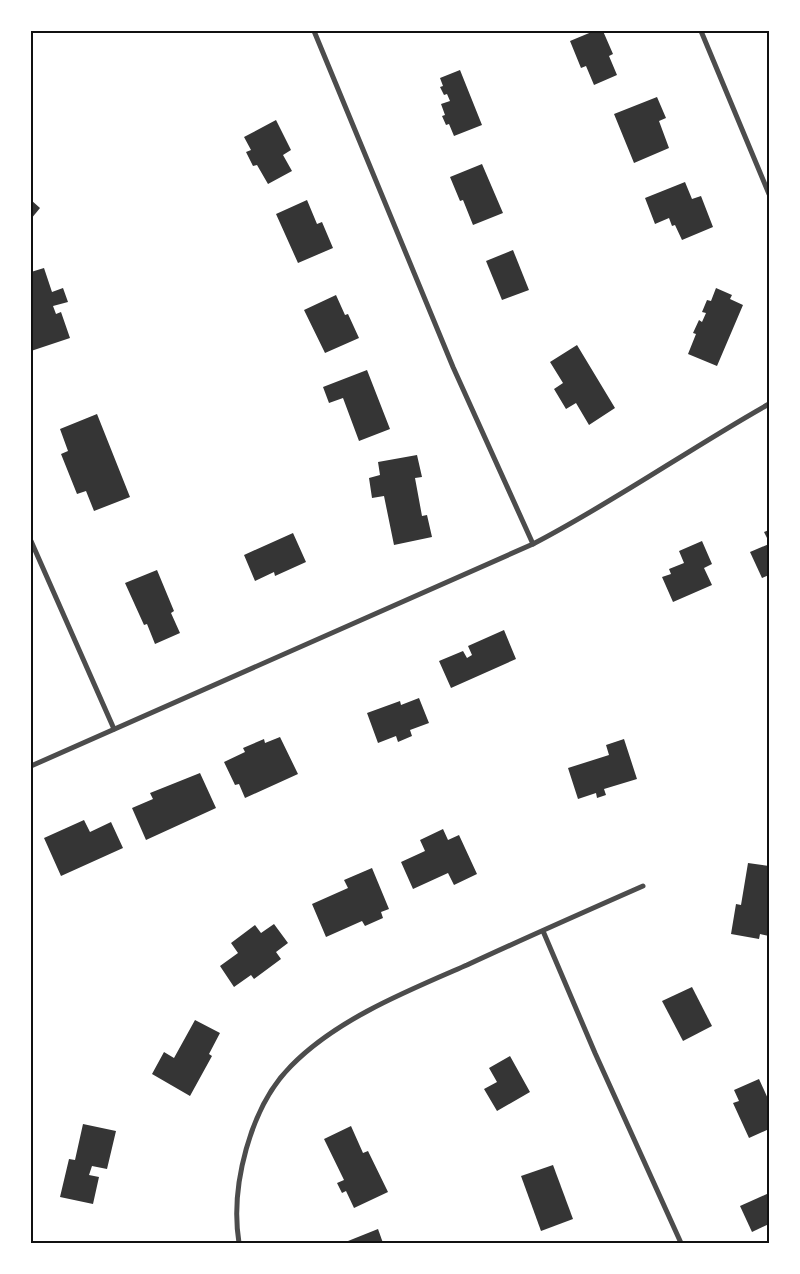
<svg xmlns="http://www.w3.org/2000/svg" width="800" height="1274" viewBox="0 0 800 1274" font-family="'Roboto Condensed',sans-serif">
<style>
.building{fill:#353535}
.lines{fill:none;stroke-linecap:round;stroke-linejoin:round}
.minor{stroke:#4c4c4c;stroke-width:5}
.neatline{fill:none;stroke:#111;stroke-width:2}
</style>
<rect width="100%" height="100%" fill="#fff"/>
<g class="building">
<path d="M594,31H603L613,54L609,56L617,75L594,85L586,66L581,68L570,41Z"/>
<path d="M460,70L482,125L454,136L449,124L446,125L442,116L445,115L441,104L450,101L447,94L444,95L440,87L443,86L440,78Z"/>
<path d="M657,97L666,118L659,121L669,148L634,163L614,114Z"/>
<path d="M276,120L291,150L283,155L292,171L268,184L257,165L253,166L246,152L251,150L244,137Z"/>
<path d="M482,164L503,213L473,225L463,200L460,201L450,177Z"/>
<path d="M685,182L692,199L701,196L713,227L682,240L675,225L672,226L669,218L655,224L645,198Z"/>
<path d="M31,200L40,208L31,219Z"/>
<path d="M307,200L317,224L322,222L333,248L298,263L276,214Z"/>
<path d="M513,250L529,290L502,300L486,261Z"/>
<path d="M44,268L52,292L63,288L68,302L53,306L56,314L61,312L70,338L31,351V272Z"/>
<path d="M716,288L732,295L730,299L743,305L717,366L688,354L696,334L693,333L699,320L702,322L706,313L702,312L707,300L711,301Z"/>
<path d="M336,295L345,315L348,314L359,338L325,353L304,310Z"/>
<path d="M577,345L615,408L589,425L576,403L566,409L554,389L563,383L550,362Z"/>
<path d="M367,370L390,429L359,441L343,398L329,403L323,387Z"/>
<path d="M97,414L130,497L94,511L86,491L77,494L61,454L68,451L60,429Z"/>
<path d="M417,455L422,477L415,478L422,516L427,515L432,537L394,545L384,496L372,498L369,478L380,475L378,462Z"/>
<path d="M769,530V542L764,532Z"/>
<path d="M293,533L306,562L275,576L274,572L255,581L244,555Z"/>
<path d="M702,541L712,564L704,568L712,585L673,602L662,577L671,574L669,569L684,563L679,551Z"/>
<path d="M769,544V575L762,578L750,552Z"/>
<path d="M157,570L174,611L171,613L180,633L155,644L147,624L144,625L125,583Z"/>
<path d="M504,630L516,659L451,688L439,661L463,651L467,658L472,655L468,646Z"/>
<path d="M419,698L429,723L410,730L412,736L398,742L396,736L378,743L367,713L400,701L401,705Z"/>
<path d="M280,737L298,774L245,798L239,784L235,785L224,762L245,752L243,748L264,739L265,743Z"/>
<path d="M624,739L637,779L604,789L606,795L597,798L596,793L578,799L568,768L609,755L606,745Z"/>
<path d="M200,773L216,808L146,840L132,808L153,799L150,793Z"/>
<path d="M84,820L90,832L111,822L123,848L61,876L44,838Z"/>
<path d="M443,829L448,840L459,835L477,874L454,885L448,873L413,889L401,862L425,851L420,840Z"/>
<path d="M748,863L769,866V936L760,934L759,939L731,934L736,904L741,905Z"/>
<path d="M372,868L389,909L381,912L383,918L365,926L362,921L326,937L312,904L348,888L344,880Z"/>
<path d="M274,924L288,943L276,952L281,959L254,979L251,975L234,987L220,966L238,953L231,943L255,925L261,933Z"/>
<path d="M692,987L712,1026L683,1041L662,1001Z"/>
<path d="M195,1020L220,1033L209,1054L212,1056L190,1096L152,1074L164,1052L174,1058Z"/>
<path d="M510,1056L530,1092L497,1111L484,1089L497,1082L489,1068Z"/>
<path d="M759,1079L769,1101V1129L749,1138L733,1103L739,1101L734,1090Z"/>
<path d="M83,1124L116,1131L107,1169L92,1166L89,1175L99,1177L93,1204L60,1197L69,1159L75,1160Z"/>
<path d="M351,1126L363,1153L368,1151L388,1192L354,1208L346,1191L342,1193L337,1183L344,1180L324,1139Z"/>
<path d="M553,1165L573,1219L541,1231L521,1176Z"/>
<path d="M769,1193V1224L752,1232L740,1206Z"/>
<path d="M378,1229L383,1243H343Z"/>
</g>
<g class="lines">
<g class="minor">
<path d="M314,31L453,367L533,544"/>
<path d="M701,31L769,194"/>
<path d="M31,541L114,729"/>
<path d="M31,766L533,544C614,502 689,449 769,404"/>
<path d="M543,931L595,1053L681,1243"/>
<path d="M239,1243C230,1187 250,1107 291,1066C337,1019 407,991 467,965C525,938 584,912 643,886"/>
</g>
</g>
<rect width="800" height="1274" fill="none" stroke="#ffffff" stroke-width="65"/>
<rect x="32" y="32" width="736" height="1210" class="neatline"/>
</svg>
